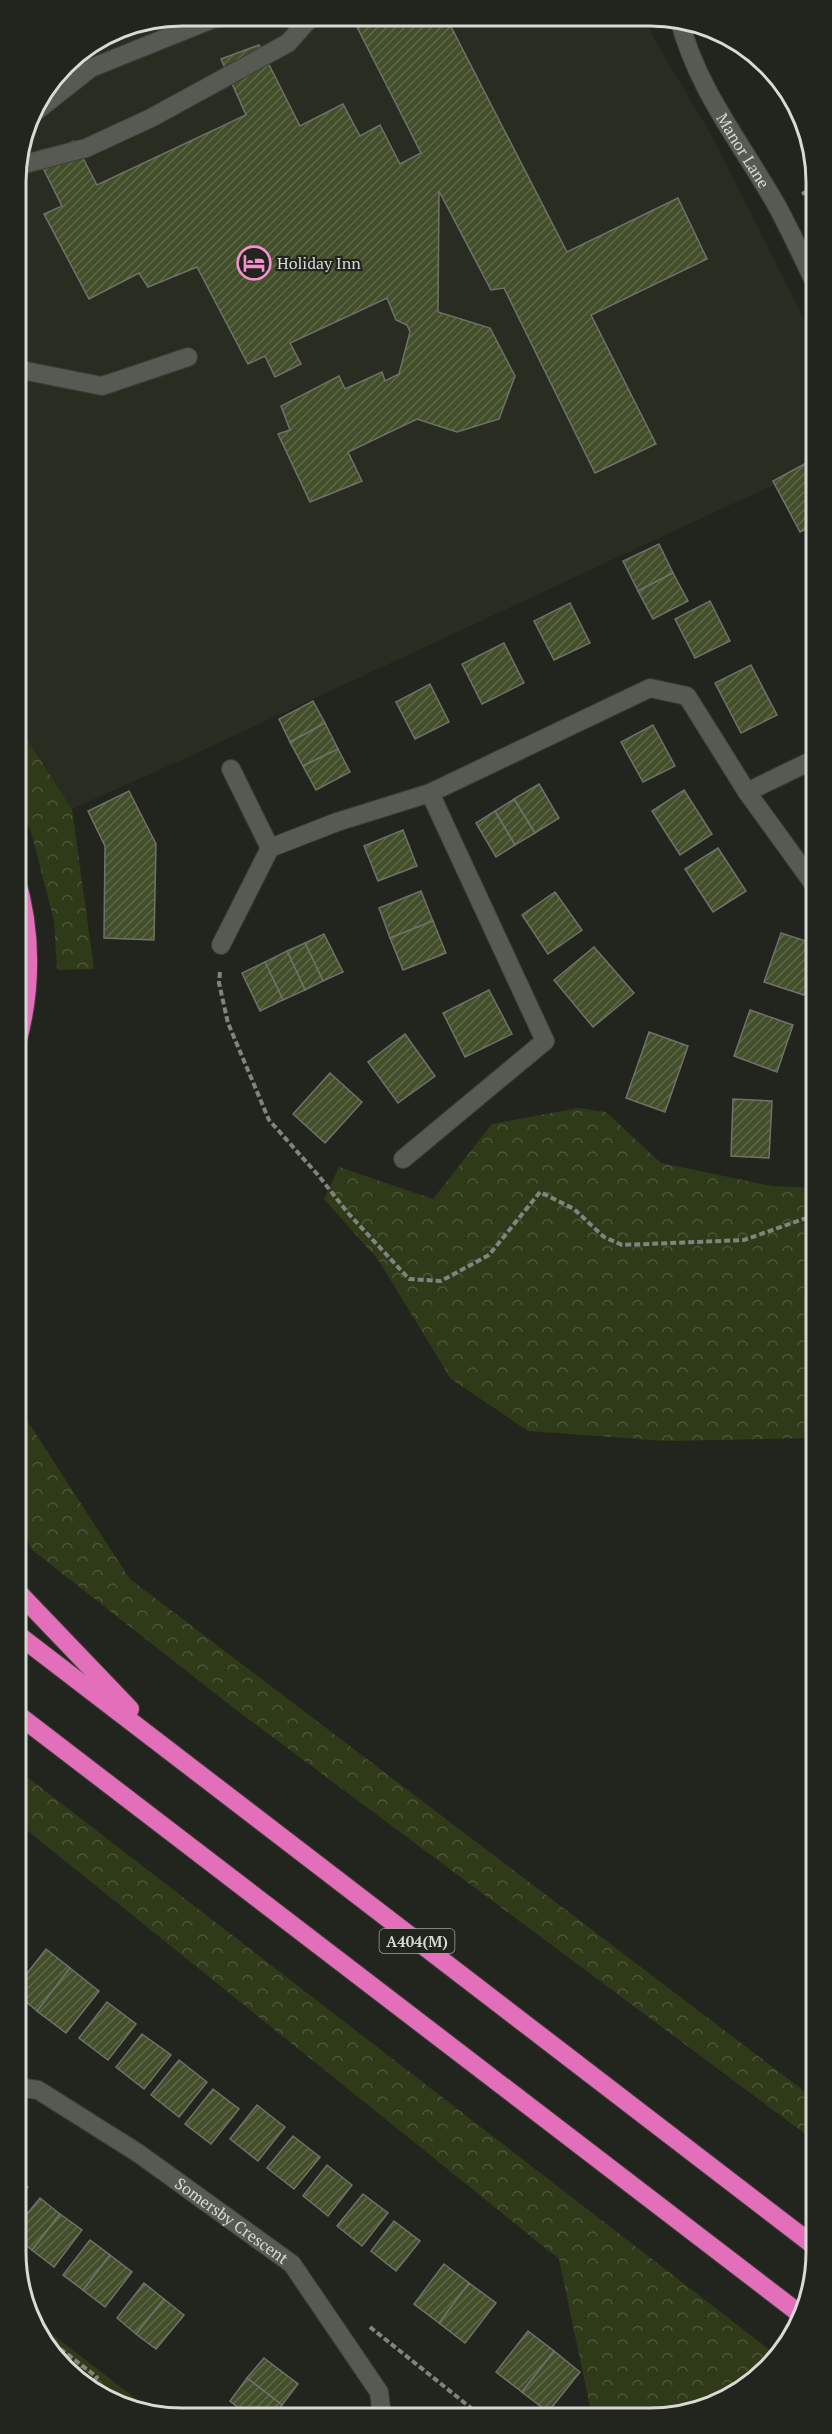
<svg xmlns="http://www.w3.org/2000/svg" width="832" height="2434" viewBox="0 0 832 2434" font-family="'PT Serif',serif">
<style>
.built{fill:#292d21}
.forest{fill:url(#forest-crowns)}
.building{fill:url(#building-hatch);stroke:#6f726a;stroke-width:1.5}
.lines{fill:none;stroke-linecap:round;stroke-linejoin:round}
.minor-casing{stroke:#3c3f39;stroke-width:20}
.highway-casing{stroke:#3c3f39;stroke-width:20}
.path{stroke:#81837d;stroke-width:4;stroke-dasharray:6 3;stroke-linecap:butt}
.minor{stroke:#575a52;stroke-width:18}
.highway{stroke:#e36eba;stroke-width:18}
.labels{text-anchor:middle;dominant-baseline:central;stroke-width:4.5;stroke-linejoin:round;paint-order:stroke}
.shield{fill:#22241e;stroke:#a1a39e;stroke-width:1.5}
.shield-label{font-size:15px;font-weight:bold;fill:#d8dad5}
.street-label{font-size:16px;fill:#d8dad5;stroke:#22241e}
.poi-label{font-size:16px;fill:#d8dad5;stroke:#22241e;text-anchor:start}
.rim{fill:none;stroke:#d8dad5;stroke-width:3}
</style>
<defs>
<pattern id="forest-crowns" width="20" height="18" patternUnits="userSpaceOnUse" patternTransform="scale(1.5)"><rect width="20" height="18" fill="#2e3a18"/><path d="M2 6a3 3 0 1 1 6 0M12 15a3 3 0 1 1 6 0" fill="none" stroke="#4c5639"/></pattern>
<pattern id="building-hatch" width="6" height="6" patternUnits="userSpaceOnUse" patternTransform="scale(1.5)"><rect width="6" height="6" fill="#424f2a"/><path d="M-1 1l2-2M0 6l6-6M5 7l2-2" fill="none" stroke="#5d6848"/></pattern>
</defs>
<rect width="100%" height="100%" fill="#22241e"/>
<path class="built" d="M182,15L648,18L652,35L710,133L814,338V466L184,759L72,809L16,722L15,170L32,108L72,57L118,28Z"/>
<g class="forest">
<path d="M16,722L72,809L94,969L57,970L54,921L31,832L16,803Z"/>
<path d="M578,1108L606,1112L661,1163L772,1186L815,1188L816,1438L667,1441L528,1431L451,1379L379,1261L324,1199L339,1167L433,1199L492,1124Z"/>
<path d="M17,1405L130,1579L816,2100V2142L231,1706L31,1549L17,1516Z"/>
<path d="M18,1770L779,2357L776,2362L734,2396L683,2416H592L559,2259L18,1823Z"/>
<path d="M39,2324L140,2402L136,2409L64,2370Z"/>
</g>
<g class="building">
<path d="M368,16L446,17L567,252L678,198L707,259L591,315L656,444L595,473L504,288L491,290L439,191L438,312L490,328L515,376L499,419L457,432L417,419L348,452L362,481L310,502L278,434L290,430L281,406L339,376L345,389L382,372L385,381L399,374L410,332L407,325L396,320L387,298L290,343L301,364L275,377L265,356L248,364L197,267L148,287L139,273L89,299L44,214L62,206L37,156L74,141L97,185L246,115L221,59L259,45L300,126L343,104L360,136L380,125L400,164L421,153L355,23Z"/>
<path d="M808,462L814,474V525L800,532L773,481Z"/>
<path d="M659,544L673,573L638,591L623,561Z"/>
<path d="M673,573L688,601L653,619L638,591Z"/>
<path d="M710,601L730,641L695,658L675,619Z"/>
<path d="M570,603L590,643L554,660L534,621Z"/>
<path d="M504,643L524,683L482,704L462,664Z"/>
<path d="M751,665L777,715L741,733L715,683Z"/>
<path d="M430,684L449,722L415,739L396,702Z"/>
<path d="M313,701L325,723L290,742L279,719Z"/>
<path d="M325,723L338,749L303,766L290,742Z"/>
<path d="M653,725L675,766L643,782L621,742Z"/>
<path d="M338,749L350,772L316,790L303,766Z"/>
<path d="M539,784L559,818L535,833L514,799Z"/>
<path d="M684,790L712,834L680,855L652,811Z"/>
<path d="M129,791L156,844L154,940L104,938L105,846L88,811Z"/>
<path d="M514,799L535,833L515,845L495,811Z"/>
<path d="M495,811L515,845L496,857L476,823Z"/>
<path d="M403,830L417,866L378,881L364,846Z"/>
<path d="M815,830V848L806,837Z"/>
<path d="M718,848L746,891L713,912L685,869Z"/>
<path d="M421,891L433,921L390,938L379,908Z"/>
<path d="M555,892L582,930L548,954L522,915Z"/>
<path d="M433,921L446,953L403,970L390,938Z"/>
<path d="M781,933L815,944V964L804,995L764,982Z"/>
<path d="M324,934L343,972L323,981L305,943Z"/>
<path d="M305,943L323,981L305,990L287,951Z"/>
<path d="M594,947L634,993L593,1027L554,980Z"/>
<path d="M287,951L305,990L283,1000L265,962Z"/>
<path d="M265,962L283,1000L260,1011L242,973Z"/>
<path d="M489,990L512,1034L465,1057L443,1013Z"/>
<path d="M750,1010L793,1025L777,1072L734,1056Z"/>
<path d="M649,1032L688,1046L665,1112L626,1098Z"/>
<path d="M405,1034L435,1076L398,1103L368,1062Z"/>
<path d="M330,1073L362,1102L325,1143L293,1114Z"/>
<path d="M733,1099L772,1101L769,1158L731,1156Z"/>
<path d="M46,1949L70,1968L37,2011L18,1995V1985Z"/>
<path d="M70,1968L99,1991L66,2033L37,2011Z"/>
<path d="M107,2002L136,2024L108,2060L79,2038Z"/>
<path d="M142,2034L171,2055L144,2089L116,2067Z"/>
<path d="M179,2060L207,2082L179,2117L151,2095Z"/>
<path d="M213,2089L239,2109L211,2144L185,2124Z"/>
<path d="M257,2105L285,2127L258,2161L230,2139Z"/>
<path d="M293,2136L320,2157L294,2189L267,2168Z"/>
<path d="M327,2165L352,2185L328,2216L303,2196Z"/>
<path d="M18,2179L28,2187L18,2199Z"/>
<path d="M363,2194L388,2213L362,2246L337,2226Z"/>
<path d="M40,2198L60,2214L32,2250L18,2239V2225Z"/>
<path d="M60,2214L82,2230L54,2267L32,2250Z"/>
<path d="M394,2221L420,2241L396,2271L371,2251Z"/>
<path d="M90,2240L110,2255L83,2290L63,2275Z"/>
<path d="M110,2255L132,2272L105,2307L83,2290Z"/>
<path d="M444,2264L469,2283L439,2323L414,2304Z"/>
<path d="M144,2283L164,2299L136,2334L117,2318Z"/>
<path d="M469,2283L496,2303L465,2343L439,2323Z"/>
<path d="M164,2299L184,2315L156,2349L136,2334Z"/>
<path d="M528,2331L554,2351L522,2392L496,2372Z"/>
<path d="M554,2351L580,2372L548,2412L522,2392Z"/>
<path d="M264,2358L298,2384L282,2405L247,2378Z"/>
<path d="M247,2378L282,2405L274,2416H249L230,2401Z"/>
</g>
<g class="lines">
<defs>
<g id="minor">
<path id="s1" d="M679,18C696,88 742,144 777,206C790,230 802,256 814,281"/>
<path d="M30,116L91,68L213,19L238,15"/>
<path d="M17,166L86,148L151,118L288,43L312,16"/>
<path d="M16,369L102,386L188,357"/>
<path d="M231,769L270,848"/>
<path d="M747,792L815,759"/>
<path d="M221,945L270,848L337,822L430,793L650,688L687,696L747,792L815,886"/>
<path d="M403,1159L545,1041L430,793"/>
<path id="s2" d="M18,2087L38,2090L138,2153L292,2264L379,2392L382,2416"/>
</g>
<g id="highway">
<path d="M16,878C32,931 32,990 17,1043"/>
<path d="M17,1591L130,1709"/>
<path d="M17,1634L817,2248"/>
<path d="M17,1714L804,2317"/>
</g>
</defs>
<use href="#minor" class="minor-casing"/>
<use href="#highway" class="highway-casing"/>
<g class="path">
<path d="M802,194L814,188"/>
<path d="M220,972L219,983L228,1023L269,1120L318,1175L348,1213L409,1279L441,1281L489,1255L540,1192L574,1209L604,1237L622,1245L744,1240L815,1215"/>
<path d="M370,2327L481,2416"/>
<path d="M46,2338L97,2377L91,2385"/>
</g>
<use href="#minor" class="minor"/>
<use href="#highway" class="highway"/>
</g>
<defs>
<symbol id="hotel-ring" viewBox="-11 -11 22 22"><circle r="9.5" fill="#22241e" stroke="#f690d0" stroke-width="1.5"/><path d="M-6-4.5h1.5V1H6V5H4.5V3h-9V5H-6ZM-4 0a1.8 1.8 0 1 1 3.6 0ZM.5 0V-2.5h3Q6-2.5 6 0Z" fill="#f690d0"/></symbol>
</defs>
<g fill-rule="evenodd">
<use href="#hotel-ring" x="235" y="244" width="38" height="38"/>
</g>
<g class="labels">
<rect class="shield" x="379.5" y="1929" width="75" height="24" rx="4.5"/>
<g class="shield-label">
<text x="417" y="1941">A404(M)</text>
</g>
<g class="street-label">
<text stroke="none"><textPath href="#s1" startOffset="148">Manor Lane</textPath></text>
<text stroke="none"><textPath href="#s2" startOffset="254">Somersby Crescent</textPath></text>
</g>
<g class="poi-label">
<text x="277" y="263">Holiday Inn</text>
</g>
</g>
<path d="M0 0H832V2434H0ZM182 26H650A156 156 0 0 1 806 182V2252A156 156 0 0 1 650 2408H182A156 156 0 0 1 26 2252V182A156 156 0 0 1 182 26Z" fill="#22241e" fill-rule="evenodd"/>
<path class="rim" d="M182 26H650A156 156 0 0 1 806 182V2252A156 156 0 0 1 650 2408H182A156 156 0 0 1 26 2252V182A156 156 0 0 1 182 26Z"/>
</svg>
